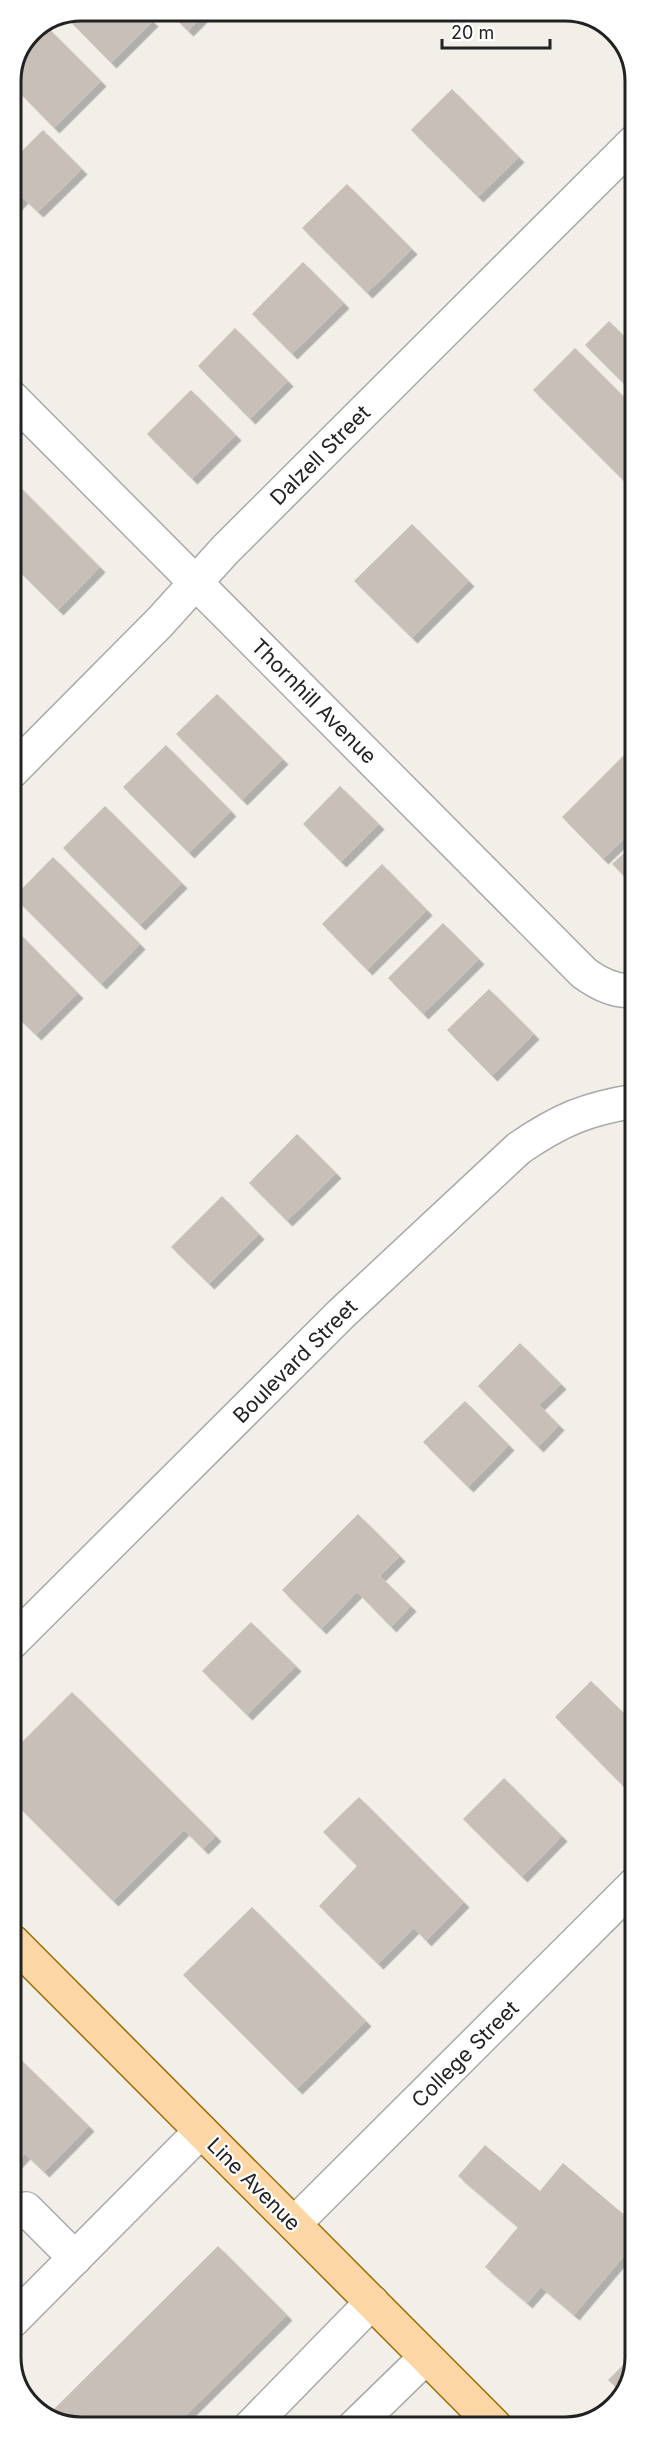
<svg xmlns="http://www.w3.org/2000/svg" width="646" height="2438" viewBox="0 0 646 2438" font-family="Inter,sans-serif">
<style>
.building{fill:#c7bfb8;filter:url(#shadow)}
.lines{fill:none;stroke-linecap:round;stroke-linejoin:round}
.minor-casing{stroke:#a9a9a9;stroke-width:36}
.major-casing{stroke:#a06b00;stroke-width:36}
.minor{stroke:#fff;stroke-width:33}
.major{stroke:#fcd6a4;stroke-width:33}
.labels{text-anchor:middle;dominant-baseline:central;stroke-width:4.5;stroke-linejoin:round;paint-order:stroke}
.street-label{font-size:21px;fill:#222;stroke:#fff}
.rim{fill:none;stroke:#222;stroke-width:3}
</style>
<defs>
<filter id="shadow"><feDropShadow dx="5.5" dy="5.5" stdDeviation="0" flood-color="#0004"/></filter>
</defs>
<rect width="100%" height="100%" fill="#f2efe9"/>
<g class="building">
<path d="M81,10L142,11L153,21L111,63L66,17Z"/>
<path d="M168,11H208L188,31Z"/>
<path d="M45,25L101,81L54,128L11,84L26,44Z"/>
<path d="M452,89L519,157L478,197L411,130Z"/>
<path d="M43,130L82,169L38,212L23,198L11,211V143L20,153Z"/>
<path d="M347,184L412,249L367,293L302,228Z"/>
<path d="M303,262L344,303L292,354L252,314Z"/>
<path d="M609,321L634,346V394L585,345Z"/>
<path d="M235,328L288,381L250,419L198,366Z"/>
<path d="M575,348L634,407V491L533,390Z"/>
<path d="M191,390L236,435L192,479L147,434Z"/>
<path d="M17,484L100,567L58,610L11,563V491Z"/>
<path d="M412,524L469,581L412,638L354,581Z"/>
<path d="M217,694L283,759L242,800L176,734Z"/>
<path d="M166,745L231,811L189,853L123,787Z"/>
<path d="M634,745L635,828L603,859L562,817Z"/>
<path d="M340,786L379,824L341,862L303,824Z"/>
<path d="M105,806L182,883L140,925L63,848Z"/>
<path d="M635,843V887L612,864Z"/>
<path d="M53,857L140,944L101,984L14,897Z"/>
<path d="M382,864L427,910L367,970L322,924Z"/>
<path d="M443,923L479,959L423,1014L388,978Z"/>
<path d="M11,925L78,993L36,1035L11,1011Z"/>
<path d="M489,989L534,1034L492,1076L447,1030Z"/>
<path d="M297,1134L336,1173L287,1221L249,1183Z"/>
<path d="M222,1196L259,1234L209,1284L171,1247Z"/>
<path d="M520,1343L561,1384L539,1405L559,1425L538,1447L478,1386Z"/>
<path d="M465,1401L509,1445L468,1487L423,1442Z"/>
<path d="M358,1514L400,1556L380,1576L411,1606L391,1627L357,1592L321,1629L282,1590Z"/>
<path d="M251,1622L296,1666L247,1715L202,1671Z"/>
<path d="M591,1681L635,1724V1780L626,1789L555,1717Z"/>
<path d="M72,1692L216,1836L203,1849L184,1830L113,1901L12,1800V1752Z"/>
<path d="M504,1778L562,1836L522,1877L463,1819Z"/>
<path d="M359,1797L464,1902L426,1941L414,1928L378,1964L319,1906L357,1866L323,1832Z"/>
<path d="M252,1907L366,2021L297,2089L183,1975Z"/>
<path d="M12,2051L89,2126L44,2172L25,2154L12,2168Z"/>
<path d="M485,2145L540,2191L563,2163L635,2224V2243L574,2315L541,2287L527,2303L485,2267L518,2227L458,2176Z"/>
<path d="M218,2246L287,2315L174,2427H102L99,2424L96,2427H76L48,2415Z"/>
<path d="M635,2353V2357L622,2393L608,2380Z"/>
</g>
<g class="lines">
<defs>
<g id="minor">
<path d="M11,397L584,973C599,984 616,993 635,990"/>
<path d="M11,772L160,622L225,550L634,142"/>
<path d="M11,1643L341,1314L519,1148C560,1120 586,1109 635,1101"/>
<path d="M12,2214L26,2209L75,2258"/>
<path d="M294,2224L635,1884"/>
<path d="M12,2321L201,2131"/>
<path d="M250,2427L372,2302"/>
<path d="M354,2427L426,2357"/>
</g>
<path id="major" d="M12,1941L495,2426"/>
</defs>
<use href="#minor" class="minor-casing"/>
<use href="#major" class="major-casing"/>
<use href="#minor" class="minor"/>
<use href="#major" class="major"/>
</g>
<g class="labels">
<g class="street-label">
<text transform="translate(320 455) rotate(-45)">Dalzell Street</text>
<text transform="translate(314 701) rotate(45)">Thornhill Avenue</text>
<text transform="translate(295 1361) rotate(-45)">Boulevard Street</text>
<text transform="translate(465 2054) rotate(-45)">College Street</text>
<text transform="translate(254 2184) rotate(45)">Line Avenue</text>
</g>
</g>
<path d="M0 0H646V2438H0ZM81 21H565A60 60 0 0 1 625 81V2357A60 60 0 0 1 565 2417H81A60 60 0 0 1 21 2357V81A60 60 0 0 1 81 21Z" fill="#fff" fill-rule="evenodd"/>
<path class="rim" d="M81 21H565A60 60 0 0 1 625 81V2357A60 60 0 0 1 565 2417H81A60 60 0 0 1 21 2357V81A60 60 0 0 1 81 21Z"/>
<path d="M442 39v9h108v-9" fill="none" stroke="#222222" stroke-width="3"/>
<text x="451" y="39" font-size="18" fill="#222222" stroke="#ffffff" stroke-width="4.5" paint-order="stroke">20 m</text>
</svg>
